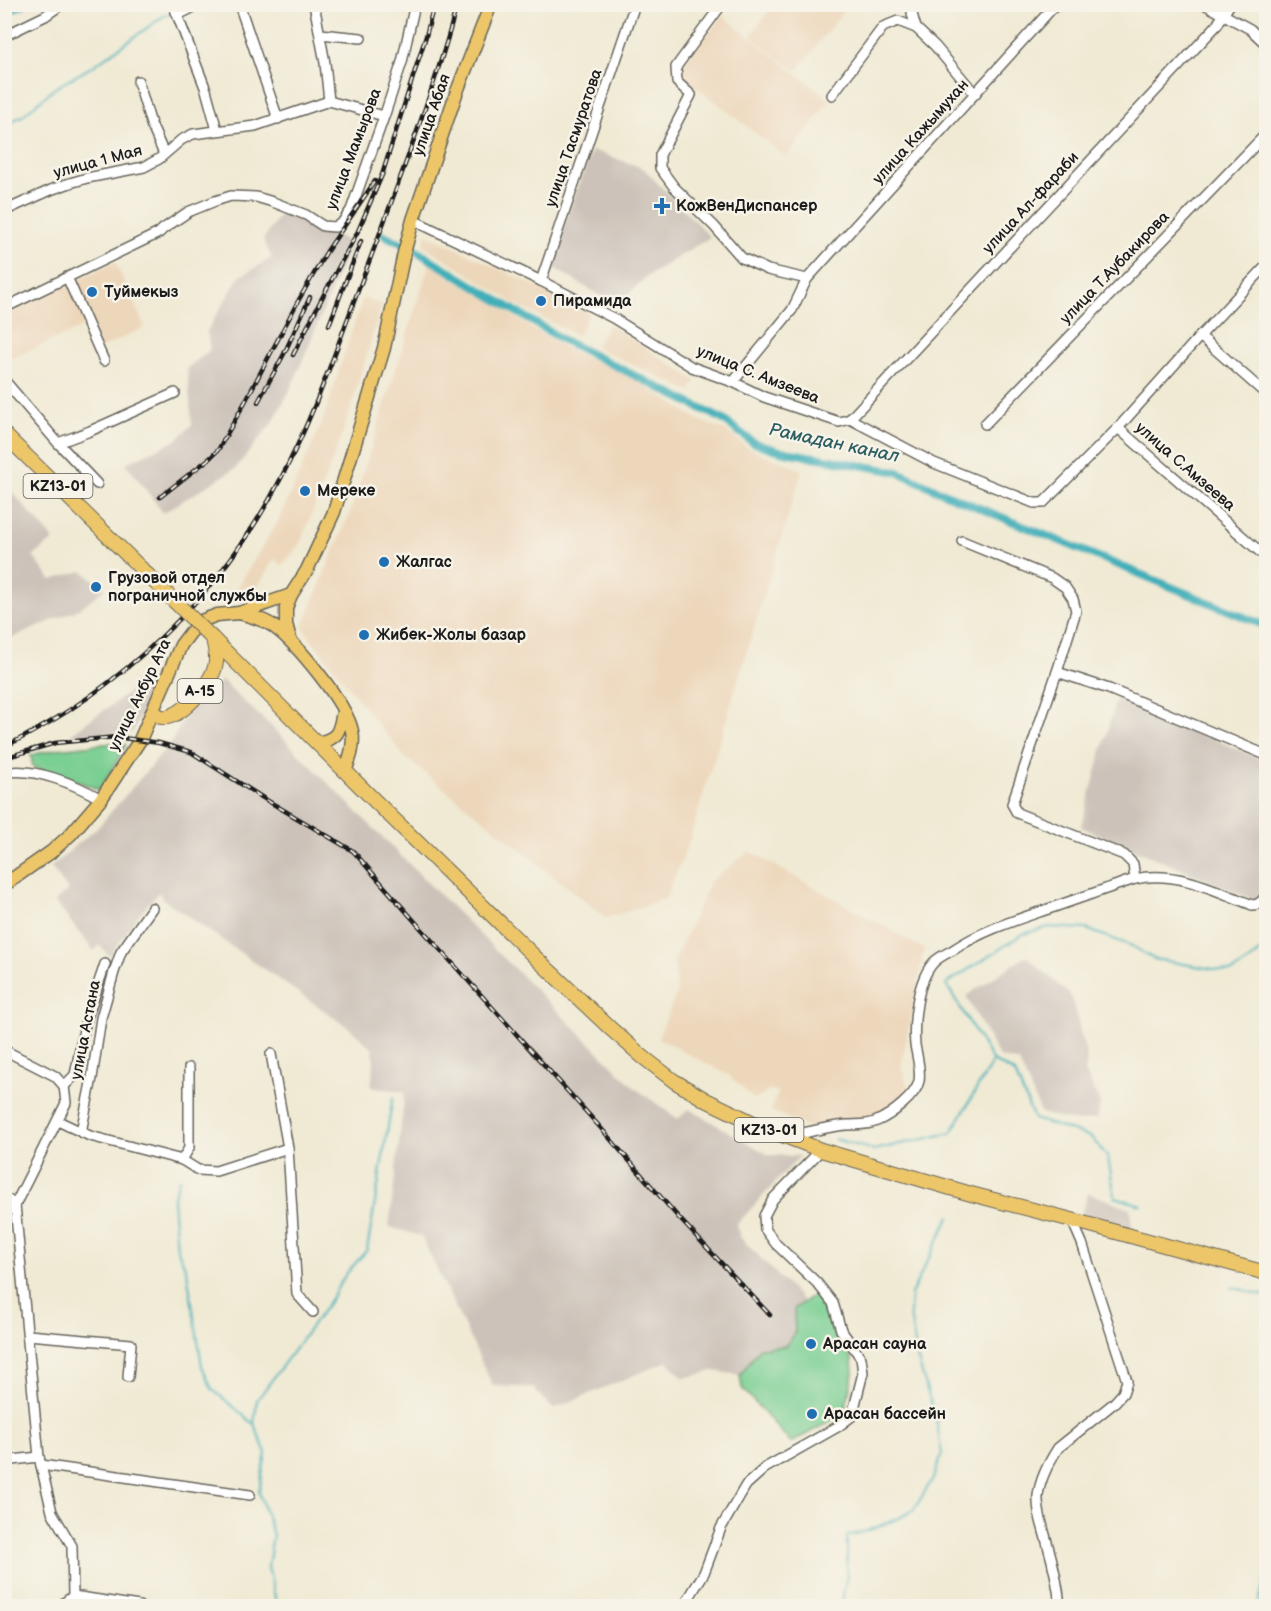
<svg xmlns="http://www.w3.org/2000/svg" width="1271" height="1611" viewBox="0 0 1271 1611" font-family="'Balsamiq Sans',sans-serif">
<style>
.built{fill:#edd7bb}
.industrial{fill:#ccc2b9}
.green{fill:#7acf93;stroke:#4b7658;stroke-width:1.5}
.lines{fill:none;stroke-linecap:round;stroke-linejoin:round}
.stream{stroke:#3fafb9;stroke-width:2}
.canal{stroke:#3fafb9;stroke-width:8}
.minor-casing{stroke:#66645c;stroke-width:12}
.major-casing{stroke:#66645c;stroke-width:15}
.highway-casing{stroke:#66645c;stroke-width:16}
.minor{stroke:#fff;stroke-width:9}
.major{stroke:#ecc669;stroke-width:12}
.highway{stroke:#ecc669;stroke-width:14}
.rail-casing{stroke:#1c1c1c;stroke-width:4.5}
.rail{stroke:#f7f3e8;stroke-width:2;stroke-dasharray:7;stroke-linecap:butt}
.highway-bridge-casing{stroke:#66645c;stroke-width:16;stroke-linecap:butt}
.highway-bridge{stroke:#ecc669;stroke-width:14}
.poi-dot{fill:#1f6fb2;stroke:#f7f3e8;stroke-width:2}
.labels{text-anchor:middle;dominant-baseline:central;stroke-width:5;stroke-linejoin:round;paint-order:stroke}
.shield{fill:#f7f3e8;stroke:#5e5c59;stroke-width:1.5}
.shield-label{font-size:15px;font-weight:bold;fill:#1c1c1c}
.street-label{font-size:16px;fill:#1c1c1c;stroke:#f7f3e8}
.poi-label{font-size:16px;font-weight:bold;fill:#1c1c1c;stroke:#f7f3e8;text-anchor:start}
.water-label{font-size:18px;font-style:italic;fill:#2c5e63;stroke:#f7f3e8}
</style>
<rect width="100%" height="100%" fill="#f7f3e8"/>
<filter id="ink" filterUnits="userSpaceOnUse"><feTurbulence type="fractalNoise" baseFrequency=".0167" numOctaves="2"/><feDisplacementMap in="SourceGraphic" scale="12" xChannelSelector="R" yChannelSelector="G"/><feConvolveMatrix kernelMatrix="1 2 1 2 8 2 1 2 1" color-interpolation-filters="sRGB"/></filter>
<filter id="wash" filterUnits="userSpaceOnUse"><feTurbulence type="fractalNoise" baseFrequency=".008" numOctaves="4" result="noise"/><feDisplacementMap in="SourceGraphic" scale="24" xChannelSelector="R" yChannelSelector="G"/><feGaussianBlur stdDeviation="1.35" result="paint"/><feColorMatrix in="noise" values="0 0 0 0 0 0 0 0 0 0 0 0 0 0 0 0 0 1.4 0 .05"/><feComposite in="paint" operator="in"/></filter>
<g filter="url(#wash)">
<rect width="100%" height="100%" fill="#f0ead4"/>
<g class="built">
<path d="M773,5L774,4L848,5L797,71L750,36Z"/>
<path d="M723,16L823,94L830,101L786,157L677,72Z"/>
<path d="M426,234L525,281L589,313L578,336L514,303L423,245Z"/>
<path d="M115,262L145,327L100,349L72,282Z"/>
<path d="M430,262L454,280L492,300L531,328L574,353L630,376L700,421L725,430L748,448L802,470L688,845L665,899L606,918L407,759L375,721L302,627L352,508Z"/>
<path d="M68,283L87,325L5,361V315Z"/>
<path d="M363,298L382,304L345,427L300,544L286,561L281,565L274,559L250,600L234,593L280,518L322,422Z"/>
<path d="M609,324L696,381L690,391L595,347Z"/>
<path d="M749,851L924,949L901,1068L909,1090L877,1118L808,1127L771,1111L778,1092L769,1090L755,1100L728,1075L658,1038L677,993L674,961L710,882Z"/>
</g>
<g class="industrial">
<path d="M592,150L643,168L710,237L645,278L617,306L549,265Z"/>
<path d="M283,209L351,243L291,388L273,422L235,469L163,513L126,463L175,441L192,425L187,368L210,350L207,331L239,277L272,258L263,240Z"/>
<path d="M4,483L54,540L33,556L51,580L82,571L106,588L79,609L5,641Z"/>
<path d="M156,679L133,732L69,735L145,681Z"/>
<path d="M222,680L231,690L269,724L443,898L635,1088L678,1119L689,1109L769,1155L800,1156L736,1225L740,1237L804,1302L794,1309L795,1334L785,1346L760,1348L740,1375L713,1371L683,1378L668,1361L553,1409L533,1388L493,1386L421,1236L389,1227L405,1092L371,1087L374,1063L372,1048L349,1028L163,899L159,892L139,914L110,956L99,945L94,951L55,902L68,890L51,867L98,827L171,743L186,715Z"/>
<path d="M1116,699L1266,761V875L1256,901L1081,827Z"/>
<path d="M1026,956L1071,996L1087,1058L1085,1072L1100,1103L1098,1118L1077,1122L1041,1113L1019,1062L999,1057L966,996Z"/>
<path d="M1088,1193L1130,1208L1132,1228L1081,1215Z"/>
</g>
<g class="green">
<path d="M113,743L126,745L100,790L67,777L33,767L31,755L57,749Z"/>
<path d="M815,1294L836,1338L852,1359L853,1374L846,1406L834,1419L791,1443L742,1388L740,1375L760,1348L785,1346L795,1334L794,1309Z"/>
</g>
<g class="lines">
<g class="stream">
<path d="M4,125L22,116L55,88L93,66L164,16L173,12"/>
<path d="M835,1139L874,1150L951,1133L993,1061"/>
<path d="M179,1179L173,1200L177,1248L187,1272L202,1366L212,1389L254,1424L266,1453L259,1492L273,1535L268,1567L277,1606"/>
<path d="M1141,1205L1115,1197L1108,1158L1091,1137L1034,1119L1015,1073L993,1061L946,984L1023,934L1049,927L1086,929L1132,946L1154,959L1231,972L1247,963L1266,947"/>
<path d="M1231,1287L1266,1296"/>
<path d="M254,1424L257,1400L327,1305L346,1274L367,1250L393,1097"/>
<path d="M841,1606L847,1575V1536L867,1531L892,1521L913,1511L934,1477L942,1453L936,1420L917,1357L910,1314L911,1294L950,1216"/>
<path d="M1258,1606L1266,1571"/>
</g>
<g class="canal">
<path d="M4,14L24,4"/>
<path d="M384,235L415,250L563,340L722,419L754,443L780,451L898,472L948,495L1266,626"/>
</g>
</g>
</g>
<g filter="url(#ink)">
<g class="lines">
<defs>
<g id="minor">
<path d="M173,4L206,90L217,130"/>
<path d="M239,4L278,119"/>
<path d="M314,4L325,63L329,101"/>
<path d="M722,4L676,67L677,82L691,95L660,155V168L674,187L714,226L742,258L768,270L807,279"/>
<path d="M914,4L912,14L916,28L935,46L975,94"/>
<path d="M1204,4L1250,29L1266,44"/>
<path d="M178,15L200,4"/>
<path d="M320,34L361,38"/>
<path d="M4,36L45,16L62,4"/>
<path d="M138,81L151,124L164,154"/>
<path d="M832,95L883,27L898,21L916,28"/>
<path d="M4,211L53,189L70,183L87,178L144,167L159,159L181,140L193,134L255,126L329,101L384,116"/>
<path d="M413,220L541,281L613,318L692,367L733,382L764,397L839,422L850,419L934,463L1034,503H1043L1118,428L1266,557"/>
<path d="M67,277L104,361"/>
<path d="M541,281L635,4"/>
<path d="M4,308L159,233L163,229L188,212L215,201L231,196L256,197L273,202L306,215L323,226L335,227L342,223L351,210L386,111L402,62L415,4"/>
<path d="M1200,336L1266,394"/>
<path d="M4,380L58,443L97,484"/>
<path d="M733,382L792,310L807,279L1056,4"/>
<path d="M850,419L1217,25L1230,4"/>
<path d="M985,424L1266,134"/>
<path d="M1118,428L1200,336L1266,266"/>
<path d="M58,443L90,431L175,393"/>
<path d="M962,541L1052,578L1065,587L1073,599L1076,611L1057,672L1012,804L1017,813L1124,855L1133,864L1135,879"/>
<path d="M1057,672L1109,689L1266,755"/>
<path d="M4,773C33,766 77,785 101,799"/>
<path d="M4,1050L55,1076L64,1086L66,1103L15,1205L39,1457L52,1512L72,1546L73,1596L60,1606"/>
<path d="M271,1054L288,1148L297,1294L313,1312"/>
<path d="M64,1086L75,1075L85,1024L105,964"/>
<path d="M58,1121L90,1136L182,1160L198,1170L216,1171L288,1148"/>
<path d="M81,1132L92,1078L101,1018L114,972L121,952L152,908"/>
<path d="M788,1137C807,1132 826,1127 846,1125C857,1124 867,1126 877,1121C891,1115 916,1096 919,1081C921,1070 917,1056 915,1045C913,1021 917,980 934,962C939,957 947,953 953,950C981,931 1013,921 1045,910C1075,900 1105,889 1135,879C1175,870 1215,890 1252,905C1260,905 1264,900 1266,893"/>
<path d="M182,1160L189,1148V1068"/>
<path d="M4,1197L15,1205L4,1214"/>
<path d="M28,1335L131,1344L128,1377"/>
<path d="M4,1461L39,1457"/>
<path d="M41,1465L250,1495"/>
<path d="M73,1596L139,1606"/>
<path d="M684,1606L704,1573L721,1528L746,1485L765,1468L839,1426L852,1416L863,1373L861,1358L841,1330L833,1303L817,1283L776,1244L765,1229L764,1216L773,1199L821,1150"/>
<path d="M1060,1606C1058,1584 1053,1563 1047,1542C1043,1527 1037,1511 1038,1496C1040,1479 1049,1462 1058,1448L1114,1403L1123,1393L1127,1381L1094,1280L1082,1243L1072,1220"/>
</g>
<g id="major">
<path d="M239,613C251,616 263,619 273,626C297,643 346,703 352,731C355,745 350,759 345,771"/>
<path d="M290,639L286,624V608L291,595L307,570L334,512L384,348L404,253L413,220L456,94L491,4"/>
<path d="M318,743C339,738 339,732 343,712"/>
<path d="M4,885L51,852L70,835L101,799L140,740L181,645L190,633L201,621L217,615L239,613L291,595"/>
</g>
<g id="highway">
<path d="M4,434L112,540"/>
<path d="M212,638L374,800L537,959L611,1029L643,1057L674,1081L706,1100L764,1128L821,1150L971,1194L1072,1220L1266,1273"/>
<path d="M153,712C155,713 159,716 161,717C180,721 211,683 215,667C218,658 215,648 213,639"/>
</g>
</defs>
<use href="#minor" class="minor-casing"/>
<use href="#major" class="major-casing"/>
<use href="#highway" class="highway-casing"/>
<use href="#minor" class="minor"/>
<use href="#major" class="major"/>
<use href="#highway" class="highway"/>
<defs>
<g id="rail">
<path d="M329,325L361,241"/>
<path d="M293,355L323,296L358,231L382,175L426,36L434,4"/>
<path d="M258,402L284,354L310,297"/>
<path d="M160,497L210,458L218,450L245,402L297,303L327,251L375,181"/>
<path d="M4,747C121,690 220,595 280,480C315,415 338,343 364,275C380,234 395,192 410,151C427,103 444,55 457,4"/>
<path d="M4,758L55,743L116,737L159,743L191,752L263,798L353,851L418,925L599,1126L679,1218L770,1315"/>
</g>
</defs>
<use href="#rail" class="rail-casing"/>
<use href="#rail" class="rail"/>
<defs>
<path id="highway-bridge" d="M112,540L212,638"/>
</defs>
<use href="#highway-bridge" class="highway-bridge-casing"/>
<use href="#highway-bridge" class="highway-bridge"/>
</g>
</g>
<g class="poi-dot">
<path d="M659 197h6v6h6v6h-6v6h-6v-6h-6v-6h6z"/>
<circle cx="92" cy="292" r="6"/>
<circle cx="541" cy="301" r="6"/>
<circle cx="305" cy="491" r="6"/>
<circle cx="384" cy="562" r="6"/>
<circle cx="96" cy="587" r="6"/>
<circle cx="364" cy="635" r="6"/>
<circle cx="811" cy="1344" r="6"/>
<circle cx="812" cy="1414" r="6"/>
</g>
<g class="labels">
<g class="shield">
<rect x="23.5" y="474" width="69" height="24" rx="4.5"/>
<rect x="177.5" y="679" width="45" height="24" rx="4.5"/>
<rect x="734.5" y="1118" width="69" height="24" rx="4.5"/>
</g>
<g class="shield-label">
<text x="58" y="486">KZ13-01</text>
<text x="200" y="691">A-15</text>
<text x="769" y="1130">KZ13-01</text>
</g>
<g class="street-label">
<text transform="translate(432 115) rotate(-71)">улица Абая</text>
<text transform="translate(921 132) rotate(-48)">улица Кажымухан</text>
<text transform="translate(574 138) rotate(-71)">улица Тасмуратова</text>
<text transform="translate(354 149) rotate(-69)">улица Мамырова</text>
<text transform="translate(98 162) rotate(-15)">улица 1 Мая</text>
<text transform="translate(1031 203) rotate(-47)">улица Ал-фараби</text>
<text transform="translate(1115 268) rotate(-46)">улица Т.Аубакирова</text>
<text transform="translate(758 375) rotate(22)">улица С. Амзеева</text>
<text transform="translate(1185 467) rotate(41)">улица С.Амзеева</text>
<text transform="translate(140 695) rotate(-64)">улица Акбур Ата</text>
<text transform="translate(86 1030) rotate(-79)">улица Астана</text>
</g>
<g class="poi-label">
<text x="676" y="206">КожВенДиспансер</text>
<text x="104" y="292">Туймекыз</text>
<text x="553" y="301">Пирамида</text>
<text x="317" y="491">Мереке</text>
<text x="396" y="562">Жалгас</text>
<text x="108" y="578">Грузовой отдел<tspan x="108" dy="18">пограничной службы</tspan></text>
<text x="376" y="635">Жибек-Жолы базар</text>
<text x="823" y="1344">Арасан сауна</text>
<text x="824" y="1414">Арасан бассейн</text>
</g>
<g class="water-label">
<text transform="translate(834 443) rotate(12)">Рамадан канал</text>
</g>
</g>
<rect width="1271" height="1611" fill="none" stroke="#f7f3e8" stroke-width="24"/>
</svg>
